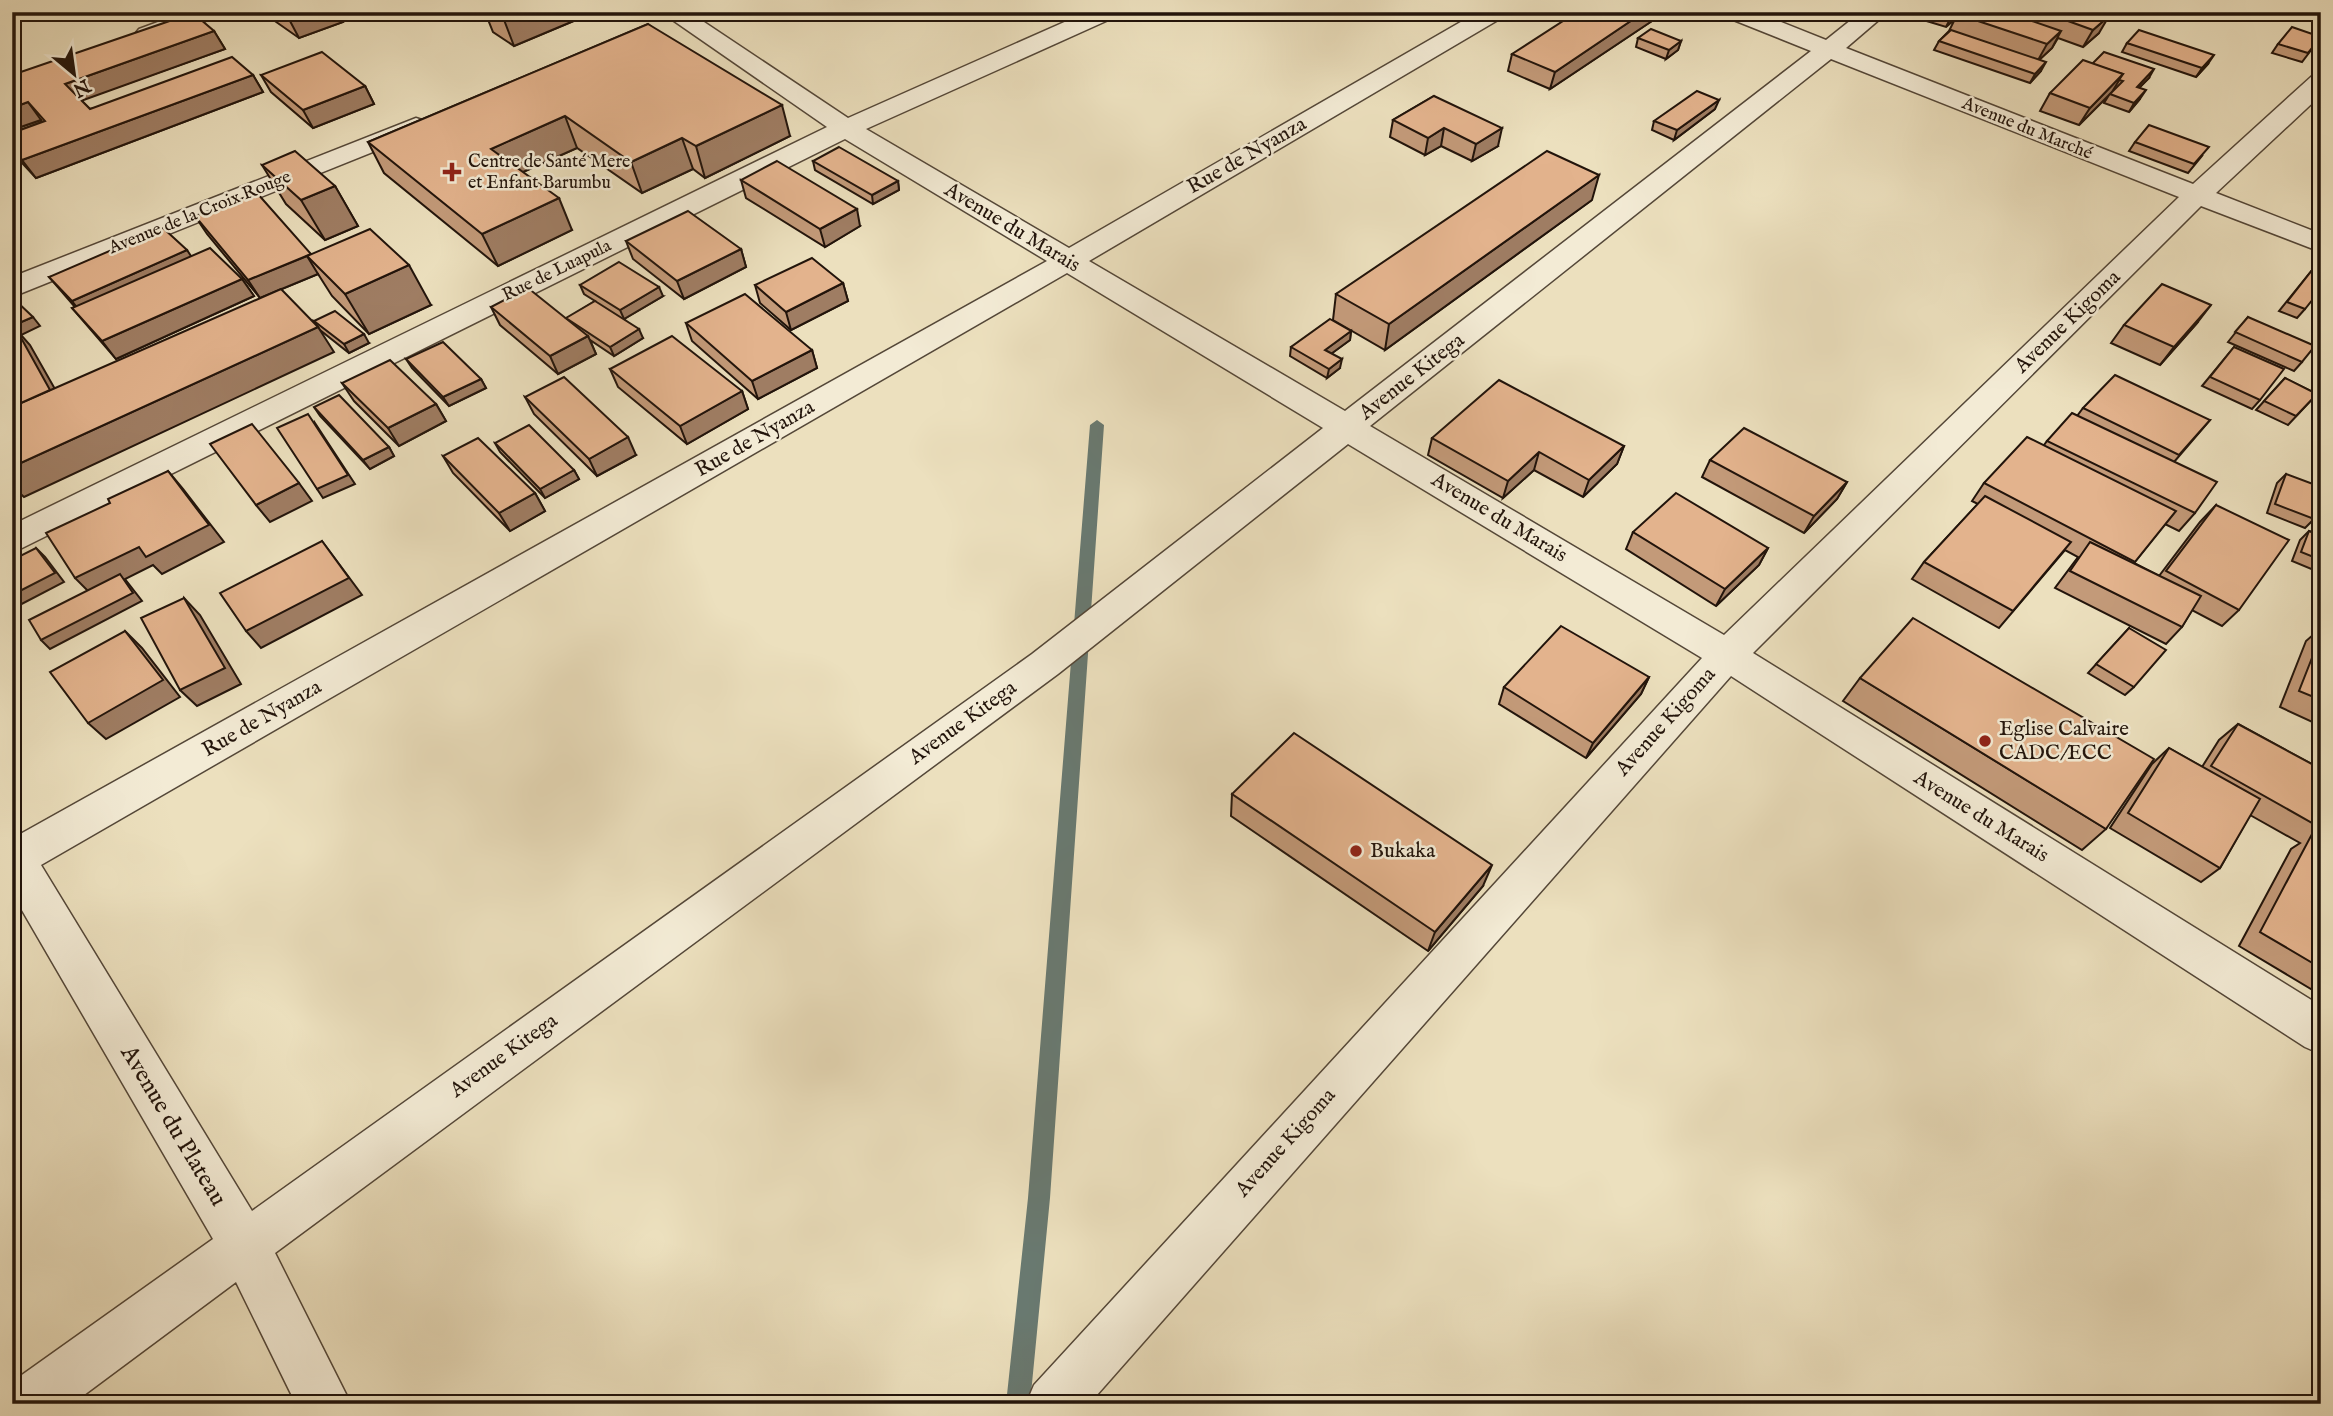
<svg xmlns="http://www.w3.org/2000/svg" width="2333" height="1416" viewBox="0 0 2333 1416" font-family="'IM FELL English',serif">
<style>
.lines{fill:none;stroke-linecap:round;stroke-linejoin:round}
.stream{fill:#697970;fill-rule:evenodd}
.minor-casing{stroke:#544738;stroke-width:3}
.minor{fill:#f3ebd5;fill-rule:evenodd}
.wall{fill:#c39a79;stroke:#22140b;stroke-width:2}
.shaded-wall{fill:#9f7d63;stroke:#22140b;stroke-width:2}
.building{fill:#e3b38d;stroke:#22140b;stroke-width:2}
.poi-dot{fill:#8f2418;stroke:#f3ebd5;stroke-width:2.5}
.labels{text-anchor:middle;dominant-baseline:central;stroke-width:5;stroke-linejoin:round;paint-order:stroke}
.far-street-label{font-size:18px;fill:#22140b;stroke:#f3ebd5}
.far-poi-label{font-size:18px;fill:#22140b;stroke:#f3ebd5;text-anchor:start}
.street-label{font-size:21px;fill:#22140b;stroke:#f3ebd5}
.poi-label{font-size:21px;fill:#22140b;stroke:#f3ebd5;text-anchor:start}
.near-street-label{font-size:24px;fill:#22140b;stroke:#f3ebd5}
</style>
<rect width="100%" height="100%" fill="#ece0be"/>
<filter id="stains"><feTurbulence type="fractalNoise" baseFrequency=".00286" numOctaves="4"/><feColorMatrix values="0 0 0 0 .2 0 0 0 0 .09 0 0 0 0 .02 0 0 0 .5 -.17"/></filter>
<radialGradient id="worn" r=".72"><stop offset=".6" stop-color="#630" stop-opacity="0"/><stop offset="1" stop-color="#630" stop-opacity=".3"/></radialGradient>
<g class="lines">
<path class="stream" d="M1097,420L1104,425L1050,1198L1030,1404H1006L1028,1198L1090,425Z"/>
<defs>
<g id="minor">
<path d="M185,12H220L216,17L155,39L147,41L139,39L135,34L139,29Z"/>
<path d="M661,12H689L848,118L1087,12H1119L1115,17L866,129L1069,248L1478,12H1507L1503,17L1089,261L1345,411L1811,51L1726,17L1722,12H1756L1826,40L1861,12H1888L1846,48L2193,184L2312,76L2321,74V95L2216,193L2321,234V252L2201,206L1753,653L2321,1006V1054L2305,1047L1731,676L1089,1404H1026L1034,1385L1702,658L1348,444L1058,674L275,1253L351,1404H296L236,1282L72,1404H12V1382L213,1239L12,893V836L15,837L1047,261L845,139L12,553V525L827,127ZM1831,59L2179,197L1724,635L1370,426ZM1067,273L1323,428L1032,654L252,1211L41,865Z"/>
<path d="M416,118L425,121L429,126L425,131L12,297V277Z"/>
</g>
</defs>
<use href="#minor" class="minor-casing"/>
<use href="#minor" class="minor"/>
</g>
<g class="wall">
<path d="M262,12H338L343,22L299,38Z"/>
<path d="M485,12H595L514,46L493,32Z"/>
<path d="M1923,12H2099V33L2083,47L2058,38L2052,48L2039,60L2041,71L2030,83L1934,50L1939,41L1949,31L1955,19L1946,27L1920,19Z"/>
<path d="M1658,17L1550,89L1508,71L1512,54Z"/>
<path d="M648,24L790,136L705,178L693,169L642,193L577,148L523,172L572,230L498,266L384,173L368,142Z"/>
<path d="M214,31L225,49L81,100L90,109L253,75L263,92L36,178L12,152V133L42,122L41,120L12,130V75Z"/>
<path d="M2321,37L2302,62L2272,53L2278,44Z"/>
<path d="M1638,38L1681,41L1678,50L1666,59L1636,47Z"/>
<path d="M2127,43L2208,64L2196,77L2122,52Z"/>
<path d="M2092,64L2149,78L2139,88L2140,99L2129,112L2104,103L2109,95L2079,125L2040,111L2050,93Z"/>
<path d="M261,75L365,86L374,104L313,128L271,92Z"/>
<path d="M1434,96L1498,146L1472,161L1441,146L1425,155L1390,137L1393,120Z"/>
<path d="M1715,109L1674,140L1652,130L1654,121Z"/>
<path d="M2135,142L2202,156L2188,173L2129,151Z"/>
<path d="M813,161L898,181L899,190L873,204L815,170Z"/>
<path d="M262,165L335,186L358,226L325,240L286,204Z"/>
<path d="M741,180L860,226L825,247L746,198Z"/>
<path d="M1592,200L1385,350L1333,320L1336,294Z"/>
<path d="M195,216L311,254L431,305L369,334L332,296L318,274L260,298L207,234Z"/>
<path d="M626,241L741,249L746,267L684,299L633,259Z"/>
<path d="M191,256L242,279L254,296L116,359L72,308L75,307L49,277Z"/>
<path d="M2313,269L2305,309L2297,318L2279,311Z"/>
<path d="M843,283L848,301L791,330L760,303L755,285Z"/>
<path d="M580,285L663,296L624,319L643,338L614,356L590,340L596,354L558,374L500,325L491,307L566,319L595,301L584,294Z"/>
<path d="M2248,317L2302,362L2294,371L2228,342Z"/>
<path d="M314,321L369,343L349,353L320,330Z"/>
<path d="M686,323L812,350L817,368L758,399L692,341Z"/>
<path d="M2197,323L2160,365L2111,343L2124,325Z"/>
<path d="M1351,331L1350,340L1332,353L1340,368L1327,378L1290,356L1291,347Z"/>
<path d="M2234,347L2260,400L2252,409L2202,386Z"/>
<path d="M406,359L481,379L486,388L449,406L412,368Z"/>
<path d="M610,369L742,391L748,409L687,444L618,387Z"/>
<path d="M2285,378L2317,394L2288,425L2256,410Z"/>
<path d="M342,383L436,404L446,421L399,446L354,401Z"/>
<path d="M525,397L636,455L597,476L534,414Z"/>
<path d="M314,407L389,447L394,456L370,469L320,416Z"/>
<path d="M2083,408L2210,420L2174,462L2195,513L2179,531L2165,524L2134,563L2159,576L2200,522L2216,505L2239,610L2222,626L2192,610L2182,627L2166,644L2055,588L2078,557L2065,550L1999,628L1912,579L1924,562L1978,504L1972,501L1984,483L2044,445L2047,441L2077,416Z"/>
<path d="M1432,438L1624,446L1617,464L1583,497L1534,470L1503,498L1428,455Z"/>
<path d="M495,443L574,470L579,479L545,498L500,452Z"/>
<path d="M443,456L535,493L545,511L510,531L453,473Z"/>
<path d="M1710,460L1847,482L1837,499L1804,533L1702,477Z"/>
<path d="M2286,474L2314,519L2305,528L2267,513L2277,483Z"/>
<path d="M2321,503V526L2314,523Z"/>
<path d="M2309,531L2321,536V573L2292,561L2300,540Z"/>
<path d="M1633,532L1768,548L1759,565L1716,606L1626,549Z"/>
<path d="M2129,628L2134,687L2125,695L2088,673Z"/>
<path d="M2321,628V726L2280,707L2306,641Z"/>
<path d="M1649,677L1641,694L1586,758L1499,704L1504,687Z"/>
<path d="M1860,678L2106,829L2082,850L1843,701Z"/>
<path d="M2238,724L2321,769V995L2239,946L2291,849L2300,843L2250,815L2220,868L2201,882L2110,828L2152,764L2169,748L2202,767L2219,740Z"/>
<path d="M1232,794L1483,886L1428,951L1231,816Z"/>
</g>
<g class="shaded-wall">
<path d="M314,12H338L343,22L299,38L290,21Z"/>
<path d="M501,12H595L514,46Z"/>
<path d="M1644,12H1659L1658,17L1550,89L1555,72Z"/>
<path d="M1957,12H1960L1957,14L1955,19L1946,27L1950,19Z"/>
<path d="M2109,16L2099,33L2083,47L2093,30Z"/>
<path d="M214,31L225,49L78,102L65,84Z"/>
<path d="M2061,31L2052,48L2037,62L2047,44Z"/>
<path d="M1681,41L1678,50L1666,59L1669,50Z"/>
<path d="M2214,55L2208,64L2196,77L2202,68Z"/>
<path d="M2046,62L2041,71L2030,83L2035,74Z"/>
<path d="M2154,69L2149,78L2131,96L2137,87Z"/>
<path d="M2123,74L2112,92L2079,125L2090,108Z"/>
<path d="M253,75L263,92L36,178L22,160Z"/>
<path d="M365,86L374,104L313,128L303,110Z"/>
<path d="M2146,90L2140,99L2129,112L2134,103Z"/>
<path d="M1719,100L1715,109L1674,140L1677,130Z"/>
<path d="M28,102L41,120L12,130V108Z"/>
<path d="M782,105L790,136L705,178L696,146Z"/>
<path d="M565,116L577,148L505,180L491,149Z"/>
<path d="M1444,128L1441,146L1425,155L1428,138Z"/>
<path d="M1502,128L1498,146L1472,161L1476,144Z"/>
<path d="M682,138L693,169L642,193L631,162Z"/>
<path d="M1599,175L1592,200L1385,350L1389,324Z"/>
<path d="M898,181L899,190L873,204L872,195Z"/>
<path d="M335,186L358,226L325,240L301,200Z"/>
<path d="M559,198L572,230L498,266L482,234Z"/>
<path d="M857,209L860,226L825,247L820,229Z"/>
<path d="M741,249L746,267L684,299L677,281Z"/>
<path d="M187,250L199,268L86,319L72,301Z"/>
<path d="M307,256L318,274L260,298L248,280Z"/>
<path d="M409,265L431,305L369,334L345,294Z"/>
<path d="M242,279L254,296L116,359L102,341Z"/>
<path d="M843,283L848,301L791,330L786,312Z"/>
<path d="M659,287L663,296L624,319L620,310Z"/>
<path d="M2211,305L2197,323L2160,365L2174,347Z"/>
<path d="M33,317L40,326L21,335L30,345L68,412L12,435V326Z"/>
<path d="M318,327L334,352L24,497L12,486V467Z"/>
<path d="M639,329L643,338L614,356L610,347Z"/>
<path d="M1351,331L1350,340L1324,359L1325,350Z"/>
<path d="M364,334L369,343L349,353L344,344Z"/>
<path d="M588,336L596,354L558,374L550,356Z"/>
<path d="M812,350L817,368L758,399L752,381Z"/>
<path d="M1342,359L1340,368L1327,378L1329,369Z"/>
<path d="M481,379L486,388L449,406L443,397Z"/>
<path d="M742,391L748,409L687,444L680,426Z"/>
<path d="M436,404L446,421L399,446L388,428Z"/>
<path d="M315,423L355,484L323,498L317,489Z"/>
<path d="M628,437L636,455L597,476L589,459Z"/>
<path d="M1624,446L1617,464L1583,497L1589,480Z"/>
<path d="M389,447L394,456L370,469L363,460Z"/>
<path d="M1539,452L1534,470L1503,498L1508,481Z"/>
<path d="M574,470L579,479L545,498L540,489Z"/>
<path d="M168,471L183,489L224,542L162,574L153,565L125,579L142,601L50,649L41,640L92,595L75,578Z"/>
<path d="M1847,482L1837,499L1804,533L1814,516Z"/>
<path d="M299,483L312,501L270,522L256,505Z"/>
<path d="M535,493L545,511L510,531L499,513Z"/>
<path d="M322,541L362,595L261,648L246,631Z"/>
<path d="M36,548L45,557L64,582L12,609V595Z"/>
<path d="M1768,548L1759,565L1716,606L1725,589Z"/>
<path d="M184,598L200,615L241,684L197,706L180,690Z"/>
<path d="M125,631L142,648L180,697L106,739L88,723Z"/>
<path d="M1649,677L1641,694L1586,758L1593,743Z"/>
<path d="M1492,865L1483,886L1428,951L1435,932Z"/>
</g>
<g class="building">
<path d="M277,12H314L290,21Z"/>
<path d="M1577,12H1644L1555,72L1512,54Z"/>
<path d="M1931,12H1957L1950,19Z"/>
<path d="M1959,12H2006L2061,31L2047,44L1957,14Z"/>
<path d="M2043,12H2099L2109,16L2093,30Z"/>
<path d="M193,13L214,31L65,84L90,109L232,57L253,75L22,160L12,149V133L45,121L28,102L12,108V75Z"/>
<path d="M648,24L782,105L696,146L682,138L631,162L565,116L491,149L559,198L482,234L368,142Z"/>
<path d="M2292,27L2321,37L2308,53L2278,44Z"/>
<path d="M1651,29L1681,41L1669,50L1638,38Z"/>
<path d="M1951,30L2046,62L2035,74L1939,41Z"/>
<path d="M2139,30L2214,55L2202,68L2127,43Z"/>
<path d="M322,52L365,86L303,110L261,75Z"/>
<path d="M2104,52L2154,69L2137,87L2146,90L2134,103L2110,94L2123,81L2119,80L2123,74L2092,64Z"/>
<path d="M2083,60L2123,74L2090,108L2050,93Z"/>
<path d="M1697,91L1719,100L1677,130L1654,121Z"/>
<path d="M1434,96L1502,128L1476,144L1444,128L1428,138L1393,120Z"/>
<path d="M2149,125L2209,147L2194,164L2135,142Z"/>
<path d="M839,147L898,181L872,195L813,161Z"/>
<path d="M295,151L335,186L301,200L262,165Z"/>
<path d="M1547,151L1599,175L1389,324L1336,294Z"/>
<path d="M777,161L857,209L820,229L741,180Z"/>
<path d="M257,193L311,254L248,280L195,216Z"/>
<path d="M688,211L741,249L677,281L626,241Z"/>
<path d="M163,228L187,250L72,301L49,277Z"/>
<path d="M370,229L409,265L345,294L307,256Z"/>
<path d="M210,248L242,279L102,341L72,308Z"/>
<path d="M812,258L843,283L786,312L755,285Z"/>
<path d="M619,262L659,287L620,310L580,285Z"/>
<path d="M2313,269L2321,272V289L2305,309L2287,302Z"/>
<path d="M2162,284L2211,305L2174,347L2124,325Z"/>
<path d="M528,288L588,336L550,356L491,307Z"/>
<path d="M281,289L318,327L12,467V407Z"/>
<path d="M745,294L812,350L752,381L686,323Z"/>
<path d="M14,299L33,317L12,326V300Z"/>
<path d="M595,301L639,329L610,347L566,318Z"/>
<path d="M335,311L364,334L344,344L314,321Z"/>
<path d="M2248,317L2315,346L2302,362L2235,332Z"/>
<path d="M1330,319L1351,331L1325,350L1342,359L1329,369L1291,347Z"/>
<path d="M15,327L50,390L12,407V328Z"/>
<path d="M672,336L742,391L680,426L610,369Z"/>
<path d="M443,342L481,379L443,397L406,359Z"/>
<path d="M2234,347L2284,369L2260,400L2210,377Z"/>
<path d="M390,360L436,404L388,428L342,383Z"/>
<path d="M2115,375L2210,420L2179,455L2083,408Z"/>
<path d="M564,377L628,437L589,459L525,397Z"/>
<path d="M2285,378L2317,394L2296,416L2264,401Z"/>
<path d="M1499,380L1624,446L1589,480L1539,452L1508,481L1432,438Z"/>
<path d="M339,395L389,447L363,460L314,407Z"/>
<path d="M2072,413L2217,482L2195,513L2047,441Z"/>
<path d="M308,414L348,475L317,489L277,428Z"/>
<path d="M252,424L299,483L256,505L210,444Z"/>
<path d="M529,425L574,470L540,489L495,443Z"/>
<path d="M1744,428L1847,482L1814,516L1710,460Z"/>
<path d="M2027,437L2176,511L2135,562L1984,483Z"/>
<path d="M478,438L535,493L499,513L443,456Z"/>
<path d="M168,471L209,525L146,557L139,547L75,578L46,533L110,503L108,499Z"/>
<path d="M2286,474L2321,487V499L2314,519L2275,504Z"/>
<path d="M1676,493L1768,548L1725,589L1633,532Z"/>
<path d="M1985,496L2071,542L2013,611L1924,562Z"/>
<path d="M2216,505L2289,540L2239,610L2166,571Z"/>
<path d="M2309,531L2321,536V560L2301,552Z"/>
<path d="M322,541L349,578L246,631L220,593Z"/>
<path d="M2090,542L2201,596L2182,627L2070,571Z"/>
<path d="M36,548L55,573L12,595V560Z"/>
<path d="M120,574L133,593L41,640L29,620Z"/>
<path d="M184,598L225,668L180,690L141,618Z"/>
<path d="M1913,618L2154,759L2106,829L1860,678Z"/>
<path d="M1561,626L1649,677L1593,743L1504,687Z"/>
<path d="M2129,628L2166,650L2134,687L2096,664Z"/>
<path d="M125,631L163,680L88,723L50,672Z"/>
<path d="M2321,635V700L2299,691Z"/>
<path d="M2238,724L2321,769V828L2211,766Z"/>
<path d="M1294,733L1492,865L1435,932L1232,794Z"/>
<path d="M2169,748L2260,799L2220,868L2128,813Z"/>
<path d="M2312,834L2321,839V968L2260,932Z"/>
</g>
<g class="poi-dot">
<path d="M448.5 161.5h7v7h7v7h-7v7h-7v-7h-7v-7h7z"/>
<circle cx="1985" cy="741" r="7"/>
<circle cx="1356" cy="851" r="7"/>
</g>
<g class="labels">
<g class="far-street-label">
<text transform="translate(2027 129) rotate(22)">Avenue du Marché</text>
<text transform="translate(200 213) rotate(-22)">Avenue de la Croix Rouge</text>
<text transform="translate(557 271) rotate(-26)">Rue de Luapula</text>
</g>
<g class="far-poi-label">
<text x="468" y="162">Centre de Santé Mere<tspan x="468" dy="21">et Enfant Barumbu</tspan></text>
</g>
<g class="street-label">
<text transform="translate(1247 156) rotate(-30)">Rue de Nyanza</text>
<text transform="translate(1012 228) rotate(31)">Avenue du Marais</text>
<text transform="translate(2068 322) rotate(-44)">Avenue Kigoma</text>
<text transform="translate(1412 377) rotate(-38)">Avenue Kitega</text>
<text transform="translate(755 439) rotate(-30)">Rue de Nyanza</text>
<text transform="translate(1499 518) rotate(31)">Avenue du Marais</text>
<text transform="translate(262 719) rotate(-30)">Rue de Nyanza</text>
<text transform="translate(1666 722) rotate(-48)">Avenue Kigoma</text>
<text transform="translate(963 723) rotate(-36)">Avenue Kitega</text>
<text transform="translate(1981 817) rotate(32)">Avenue du Marais</text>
<text transform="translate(504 1056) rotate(-36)">Avenue Kitega</text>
<text transform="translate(1286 1143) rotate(-48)">Avenue Kigoma</text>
</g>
<g class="poi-label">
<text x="1999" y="729">Eglise Calvaire<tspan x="1999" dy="24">CADC/ECC</tspan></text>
<text x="1370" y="851">Bukaka</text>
</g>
<g class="near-street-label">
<text transform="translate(173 1126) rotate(59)">Avenue du Plateau</text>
</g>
</g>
<rect width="2333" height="1416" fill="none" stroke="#ece0be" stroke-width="42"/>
<rect x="14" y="14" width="2305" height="1388" fill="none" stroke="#22140b" stroke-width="3.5"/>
<rect x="21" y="21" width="2291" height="1374" fill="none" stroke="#22140b" stroke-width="2"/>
<g transform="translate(74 74) rotate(151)" stroke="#f3ebd5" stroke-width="5" paint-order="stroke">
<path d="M0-5L12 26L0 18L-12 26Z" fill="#22140b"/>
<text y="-10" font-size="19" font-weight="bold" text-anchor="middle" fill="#22140b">N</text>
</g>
<rect width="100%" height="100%" filter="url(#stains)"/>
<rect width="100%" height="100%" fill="url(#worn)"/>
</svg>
